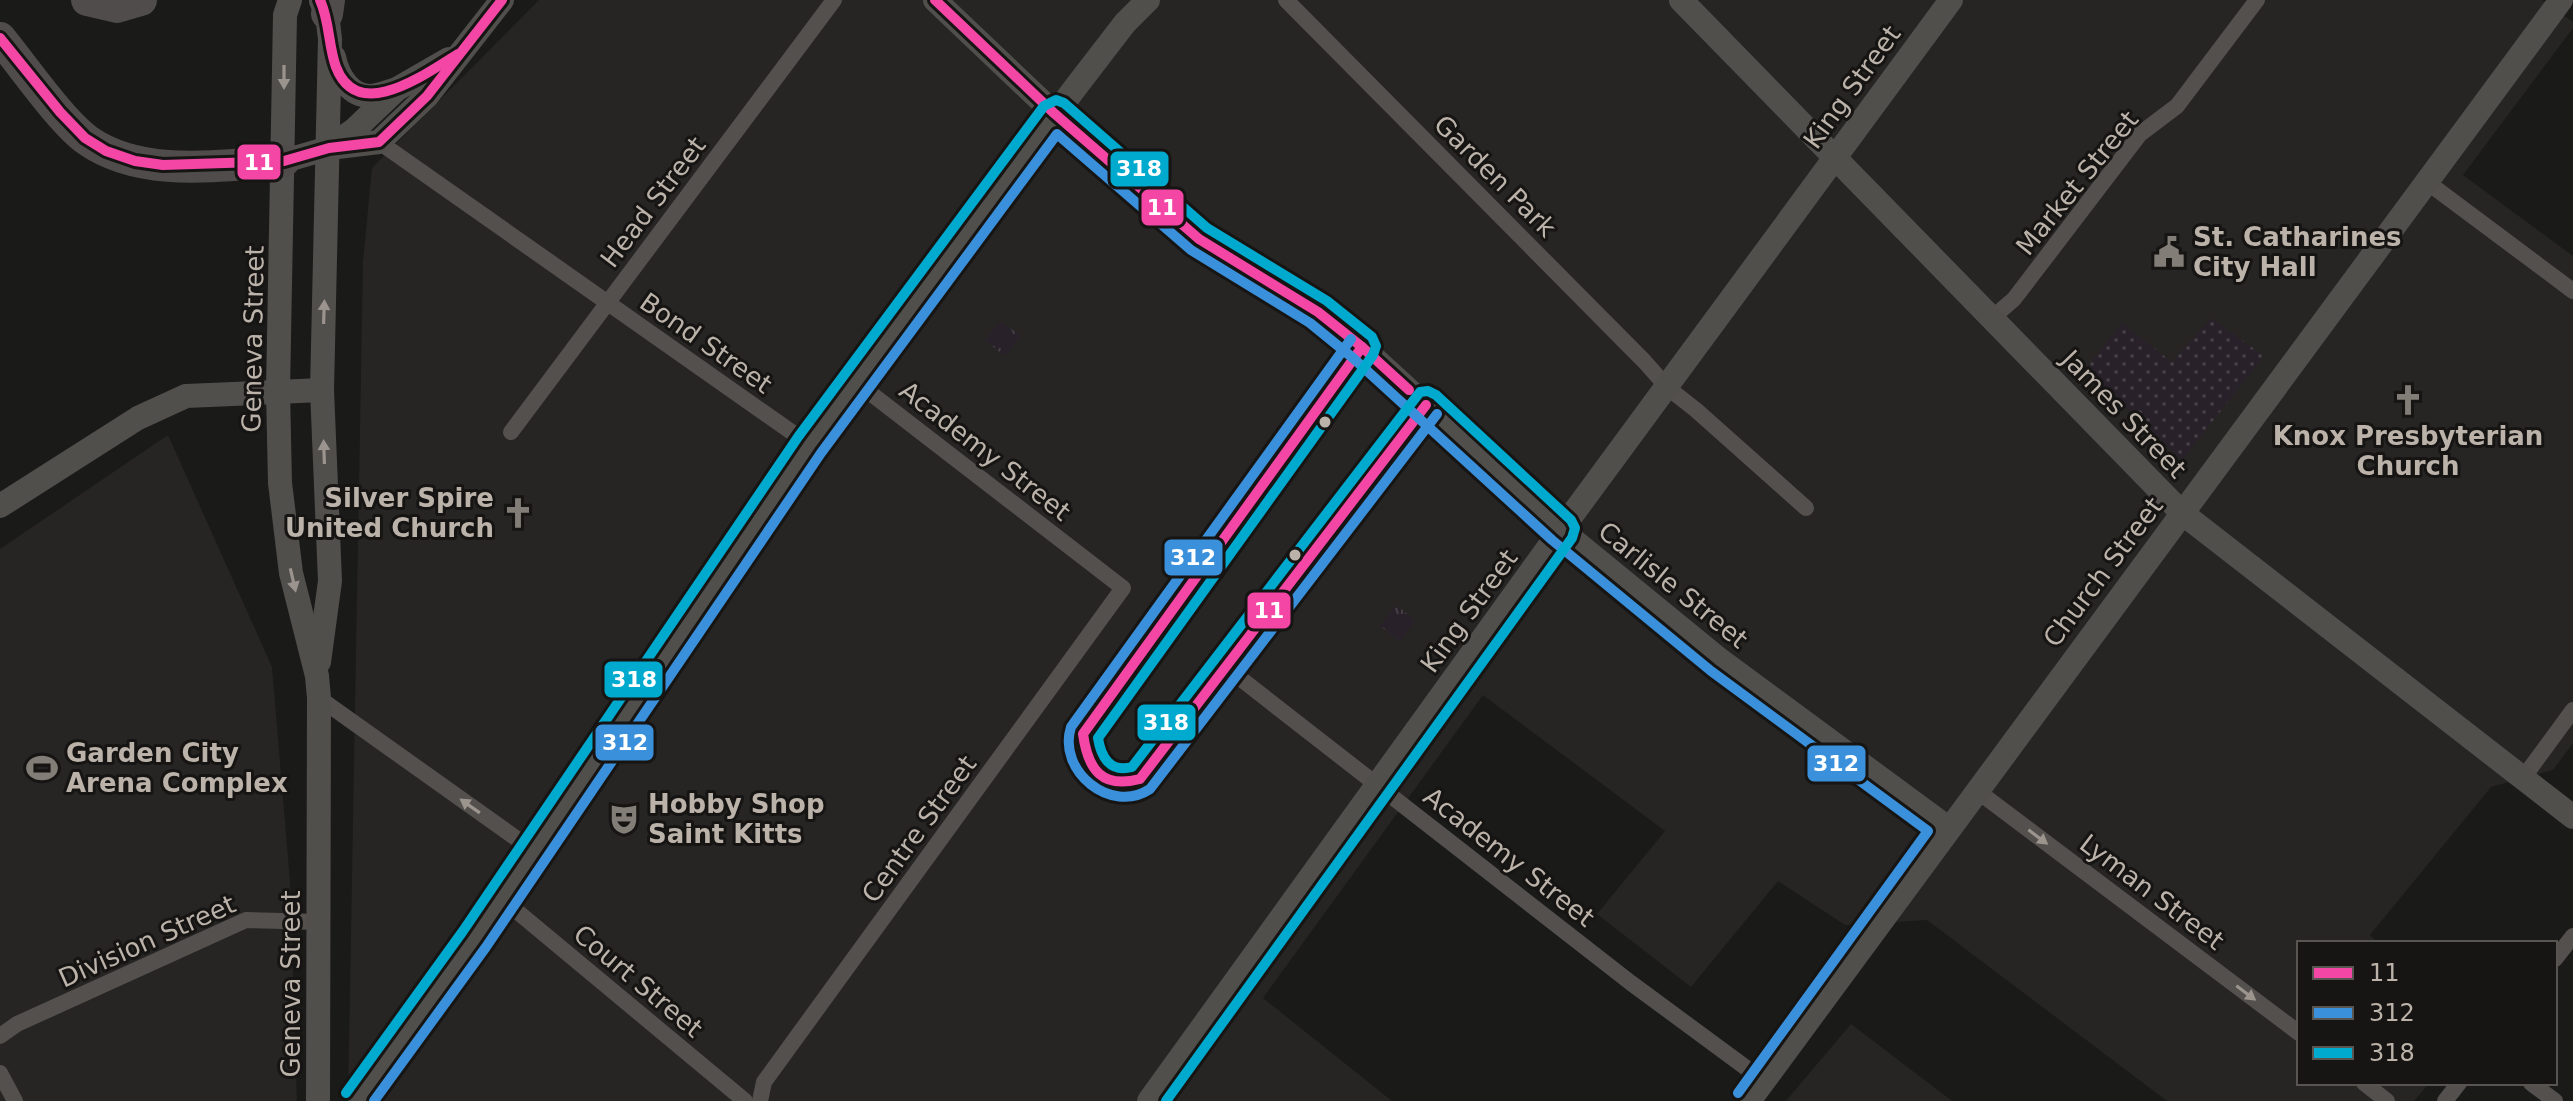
<svg xmlns="http://www.w3.org/2000/svg" width="2573" height="1101" viewBox="0 0 2573 1101" font-family="'DejaVu Sans',sans-serif">
<style>
.built{fill:#262523}
.grass{fill:url(#grass-tufts)}
.park{fill:url(#park-dots)}
.lines{fill:none;stroke-linecap:round;stroke-linejoin:round}
.street{stroke:#53504d;stroke-width:16}
.secondary{stroke:#514f4c;stroke-width:24}
.highway{stroke:#4f4c4b;stroke-width:32}
.bus-1-casing{stroke:#161513;stroke-width:16}
.bus-2-casing{stroke:#161513;stroke-width:16}
.bus-3-casing{stroke:#161513;stroke-width:16}
.bus-1{stroke:#f346a5;stroke-width:10}
.bus-2{stroke:#3a90db;stroke-width:10}
.bus-3{stroke:#00a9ce;stroke-width:10}
.oneway{fill:#9b948e}
.oneway2{fill:#9c958e}
.bus-dot{fill:#bbb2aa;stroke:#161513;stroke-width:3}
.labels{text-anchor:middle;dominant-baseline:central;stroke-width:6;stroke-linejoin:round;paint-order:stroke}
.street-label{font-size:26px;fill:#bbb2aa;stroke:#161513}
.poi-label{font-size:26px;font-weight:bold;fill:#bbb2aa;stroke:#161513;text-anchor:start}
.line-badge{stroke:#161513;stroke-width:3}
.badge-label{font-size:22px;text-anchor:middle;font-weight:bold;fill:#fff}
</style>
<defs>
<pattern id="grass-tufts" width="24" height="20" patternUnits="userSpaceOnUse" patternTransform="scale(2)"><rect width="24" height="20" fill="#292129"/><path d="M3 7l-1-3M5 7V3M7 7l1-3M15 17l-1-3M17 17v-4M19 17l1-3" fill="none" stroke="#463f45"/></pattern>
<pattern id="park-dots" width="8" height="8" patternUnits="userSpaceOnUse" patternTransform="scale(2)"><rect width="8" height="8" fill="#292129"/><path d="M2 2h.1M6 6h.1" fill="none" stroke="#463f45" stroke-width="1.8" stroke-linecap="round"/></pattern>
</defs>
<rect width="100%" height="100%" fill="#1a1a19"/>
<g class="built">
<path d="M539,0H2542L2573,22V28L2463,175L2573,256V743L2553,770L2491,787L2370,935L2378,943H2299V1083H2429L2414,1101H2167L1927,920L1845,925L1778,881L1691,987L1597,914L1665,831L1483,695L1263,998L1392,1101H348L363,262L372,168Z"/>
<path d="M168,435L272,667L290,882L297,1101H0V549Z"/>
<path d="M1851,1024L1952,1101H1786Z"/>
</g>
<g class="grass">
<path d="M1000,321L1021,336L1005,356L985,340Z"/>
<path d="M1396,605L1416,621L1400,641L1380,626Z"/>
</g>
<path class="park" d="M2211,318L2264,356L2182,460L2084,371L2122,323L2172,362Z"/>
<g class="lines">
<g class="street">
<path d="M1286,0L1644,361L1668,388L1696,410L1806,508"/>
<path d="M379,142L810,445"/>
<path d="M2427,182L2573,291"/>
<path d="M1991,319L2014,299L2140,134L2177,106L2257,0"/>
<path d="M511,432L834,0"/>
<path d="M1227,668L1631,983L1764,1081"/>
<path d="M319,698L534,851"/>
<path d="M2523,778L2573,710"/>
<path d="M1976,790L2299,1033"/>
<path d="M501,898L745,1101"/>
<path d="M2555,959L2573,936"/>
<path d="M0,1036L17,1024L246,920L320,922"/>
<path d="M0,1073L15,1101"/>
<path d="M2364,1083L2387,1101"/>
<path d="M2531,1083L2555,1101"/>
<path d="M760,1101L764,1082L1123,588L856,382"/>
<path d="M2445,1101L2459,1083"/>
</g>
<g class="secondary">
<path d="M290,0L285,15L278,391L280,483L291,573L317,676L319,698L318,1101"/>
<path d="M935,0L1055,114L1199,239L1318,312L1362,347L1561,530L1720,660L1948,828"/>
<path d="M1681,0L2182,513L2573,817"/>
<path d="M334,57C338,76 350,97 372,96C380,95 390,91 397,89"/>
<path d="M331,146L355,129L397,89L449,59"/>
<path d="M284,161L329,148L379,142L427,96L502,0"/>
<path d="M0,506L138,418L186,396L322,390"/>
<path d="M319,662L330,581L322,390L330,39L327,14L321,1"/>
<path d="M357,1101L474,939L810,445L1075,88L1125,23L1148,0"/>
<path d="M1149,1101L1561,530L1951,0"/>
<path d="M1749,1101L2561,0"/>
</g>
<g class="highway">
<path d="M87,0L117,7L141,0"/>
<path d="M327,14L329,0"/>
<path d="M0,38C23,66 60,120 87,140C142,179 221,165 284,161"/>
</g>
<defs>
<g id="bus-1">
<path d="M320,0C330,22 328,45 336,67C358,124 425,74 458,54"/>
<path d="M935,0L1055,114L1199,239L1318,312L1362,347L1409,390"/>
<path d="M0,38L60,112L85,138L106,151L135,161L163,165L284,161L329,148L379,142L427,96L502,0"/>
<path d="M1362,347L1083,734C1088,770 1102,789 1140,779L1426,405"/>
</g>
<g id="bus-2">
<path d="M1351,339L1071,727C1057,771 1111,815 1150,789L1437,414"/>
<path d="M374,1101L486,947L821,453L1057,134L1191,250L1310,323L1353,358L1552,540L1711,671L1928,831L1738,1093"/>
</g>
<path id="bus-3" d="M346,1093L463,931L798,437L1044,106L1056,100L1064,103L1207,228L1327,301L1372,337L1376,346L1373,355L1098,738C1101,757 1110,773 1132,767L1420,392L1428,391L1436,395L1571,520L1575,528L1572,538L1166,1101"/>
</defs>
<use href="#bus-1" class="bus-1-casing"/>
<use href="#bus-2" class="bus-2-casing"/>
<use href="#bus-3" class="bus-3-casing"/>
<use href="#bus-1" class="bus-1"/>
<use href="#bus-2" class="bus-2"/>
<use href="#bus-3" class="bus-3"/>
</g>
<defs><path id="oneway-solid" d="M-6-.8H1V-3.2L6.5 0L1 3.2V.8H-6Z" transform="scale(2)"/></defs>
<g class="oneway">
<use href="#oneway-solid" transform="translate(284 77) rotate(90)"/>
<use href="#oneway-solid" transform="translate(324 312) rotate(-88)"/>
<use href="#oneway-solid" transform="translate(324 452) rotate(-92)"/>
<use href="#oneway-solid" transform="translate(293 580) rotate(77)"/>
</g>
<g class="oneway2">
<use href="#oneway-solid" transform="translate(470 806) rotate(-145)"/>
<use href="#oneway-solid" transform="translate(2038 837) rotate(37)"/>
<use href="#oneway-solid" transform="translate(2246 993) rotate(37)"/>
</g>
<defs>
<symbol id="civic-bare" viewBox="-9 -9 18 18"><path d="M-.6-6.5H3V-4.5H.6V-3L4-1V1h2V6H-6V1h2V-1L-.6-3ZM-1.2 2.5V6h2.4V2.5Z" fill="#837d77" stroke="#161513" stroke-width="2.5" paint-order="stroke"/></symbol>
<symbol id="church-bare" viewBox="-9 -9 18 18"><path d="M-1.2-6h2.4v3.5h3.3v2.4h-3.3V6h-2.4V-.1h-3.3v-2.4h3.3Z" fill="#837d77" stroke="#161513" stroke-width="2.5" paint-order="stroke"/></symbol>
<symbol id="stadium-bare" viewBox="-9 -9 18 18"><path d="M0-5a6.5 5 0 1 0 0 10a6.5 5 0 1 0 0-10ZM-3.5-1.8h7v3.6h-7Z" fill="#837d77" stroke="#161513" stroke-width="2.5" paint-order="stroke"/></symbol>
<symbol id="theatre-bare" viewBox="-9 -9 18 18"><path d="M-5-5.5Q0-4 5-5.5V0Q5 5 0 6Q-5 5-5 0ZM-3.3-2.5H-1v1.5H-3.3ZM1-2.5H3.3v1.5H1ZM-2.8 1Q0 5.5 2.8 1Z" fill="#837d77" stroke="#161513" stroke-width="2.5" paint-order="stroke"/></symbol>
</defs>
<g fill-rule="evenodd">
<use href="#civic-bare" x="2147" y="230" width="44" height="44"/>
<use href="#church-bare" x="2386" y="378" width="44" height="44"/>
<use href="#church-bare" x="496" y="491" width="44" height="44"/>
<use href="#stadium-bare" x="20" y="746" width="44" height="44"/>
<use href="#theatre-bare" x="602" y="797" width="44" height="44"/>
</g>
<g class="bus-dot">
<circle cx="1325" cy="422" r="7"/>
<circle cx="1295" cy="555" r="7"/>
</g>
<g class="labels">
<g class="street-label">
<text transform="translate(1852 87) rotate(-54)">King Street</text>
<text transform="translate(1495 176) rotate(45)">Garden Park</text>
<text transform="translate(2077 183) rotate(-51)">Market Street</text>
<text transform="translate(653 202) rotate(-53)">Head Street</text>
<text transform="translate(253 339) rotate(-89)">Geneva Street</text>
<text transform="translate(706 343) rotate(35)">Bond Street</text>
<text transform="translate(2124 414) rotate(46)">James Street</text>
<text transform="translate(985 451) rotate(38)">Academy Street</text>
<text transform="translate(2103 572) rotate(-53)">Church Street</text>
<text transform="translate(1673 585) rotate(39)">Carlisle Street</text>
<text transform="translate(1469 611) rotate(-54)">King Street</text>
<text transform="translate(919 829) rotate(-54)">Centre Street</text>
<text transform="translate(1509 857) rotate(38)">Academy Street</text>
<text transform="translate(2152 892) rotate(37)">Lyman Street</text>
<text transform="translate(147 941) rotate(-24)">Division Street</text>
<text transform="translate(638 981) rotate(40)">Court Street</text>
<text transform="translate(291 984) rotate(-90)">Geneva Street</text>
</g>
<g class="poi-label">
<text x="2193" y="237">St. Catharines<tspan x="2193" dy="30">City Hall</tspan></text>
<text x="2408" y="436" text-anchor="middle">Knox Presbyterian<tspan x="2408" dy="30">Church</tspan></text>
<text x="494" y="498" text-anchor="end">Silver Spire<tspan x="494" dy="30">United Church</tspan></text>
<text x="66" y="753">Garden City<tspan x="66" dy="30">Arena Complex</tspan></text>
<text x="648" y="804">Hobby Shop<tspan x="648" dy="30">Saint Kitts</tspan></text>
</g>
</g>
<g class="line-badge">
<rect x="236" y="143" width="46" height="38" rx="8" fill="#f346a5"/>
<rect x="1109" y="150" width="61" height="38" rx="8" fill="#00a9ce"/>
<rect x="1140" y="188" width="45" height="39" rx="8" fill="#f346a5"/>
<rect x="1163" y="538" width="61" height="39" rx="8" fill="#3a90db"/>
<rect x="1246" y="591" width="46" height="39" rx="8" fill="#f346a5"/>
<rect x="603" y="660" width="61" height="39" rx="8" fill="#00a9ce"/>
<rect x="1136" y="703" width="61" height="39" rx="8" fill="#00a9ce"/>
<rect x="594" y="723" width="61" height="39" rx="8" fill="#3a90db"/>
<rect x="1806" y="744" width="61" height="39" rx="8" fill="#3a90db"/>
</g>
<g class="badge-label">
<text x="259" y="170">11</text>
<text x="1139" y="176">318</text>
<text x="1162" y="215">11</text>
<text x="1193" y="565">312</text>
<text x="1269" y="618">11</text>
<text x="634" y="687">318</text>
<text x="1166" y="730">318</text>
<text x="625" y="750">312</text>
<text x="1836" y="771">312</text>
</g>
<rect x="2297" y="941" width="260" height="144" fill="#161513" stroke="#58544f" stroke-width="2"/>
<rect x="2313" y="967" width="40" height="12" fill="#f346a5" stroke="#58544f" stroke-width="2"/>
<text x="2369" y="981" font-size="24" fill="#bbb2aa">11</text>
<rect x="2313" y="1007" width="40" height="12" fill="#3a90db" stroke="#58544f" stroke-width="2"/>
<text x="2369" y="1021" font-size="24" fill="#bbb2aa">312</text>
<rect x="2313" y="1047" width="40" height="12" fill="#00a9ce" stroke="#58544f" stroke-width="2"/>
<text x="2369" y="1061" font-size="24" fill="#bbb2aa">318</text>
</svg>
